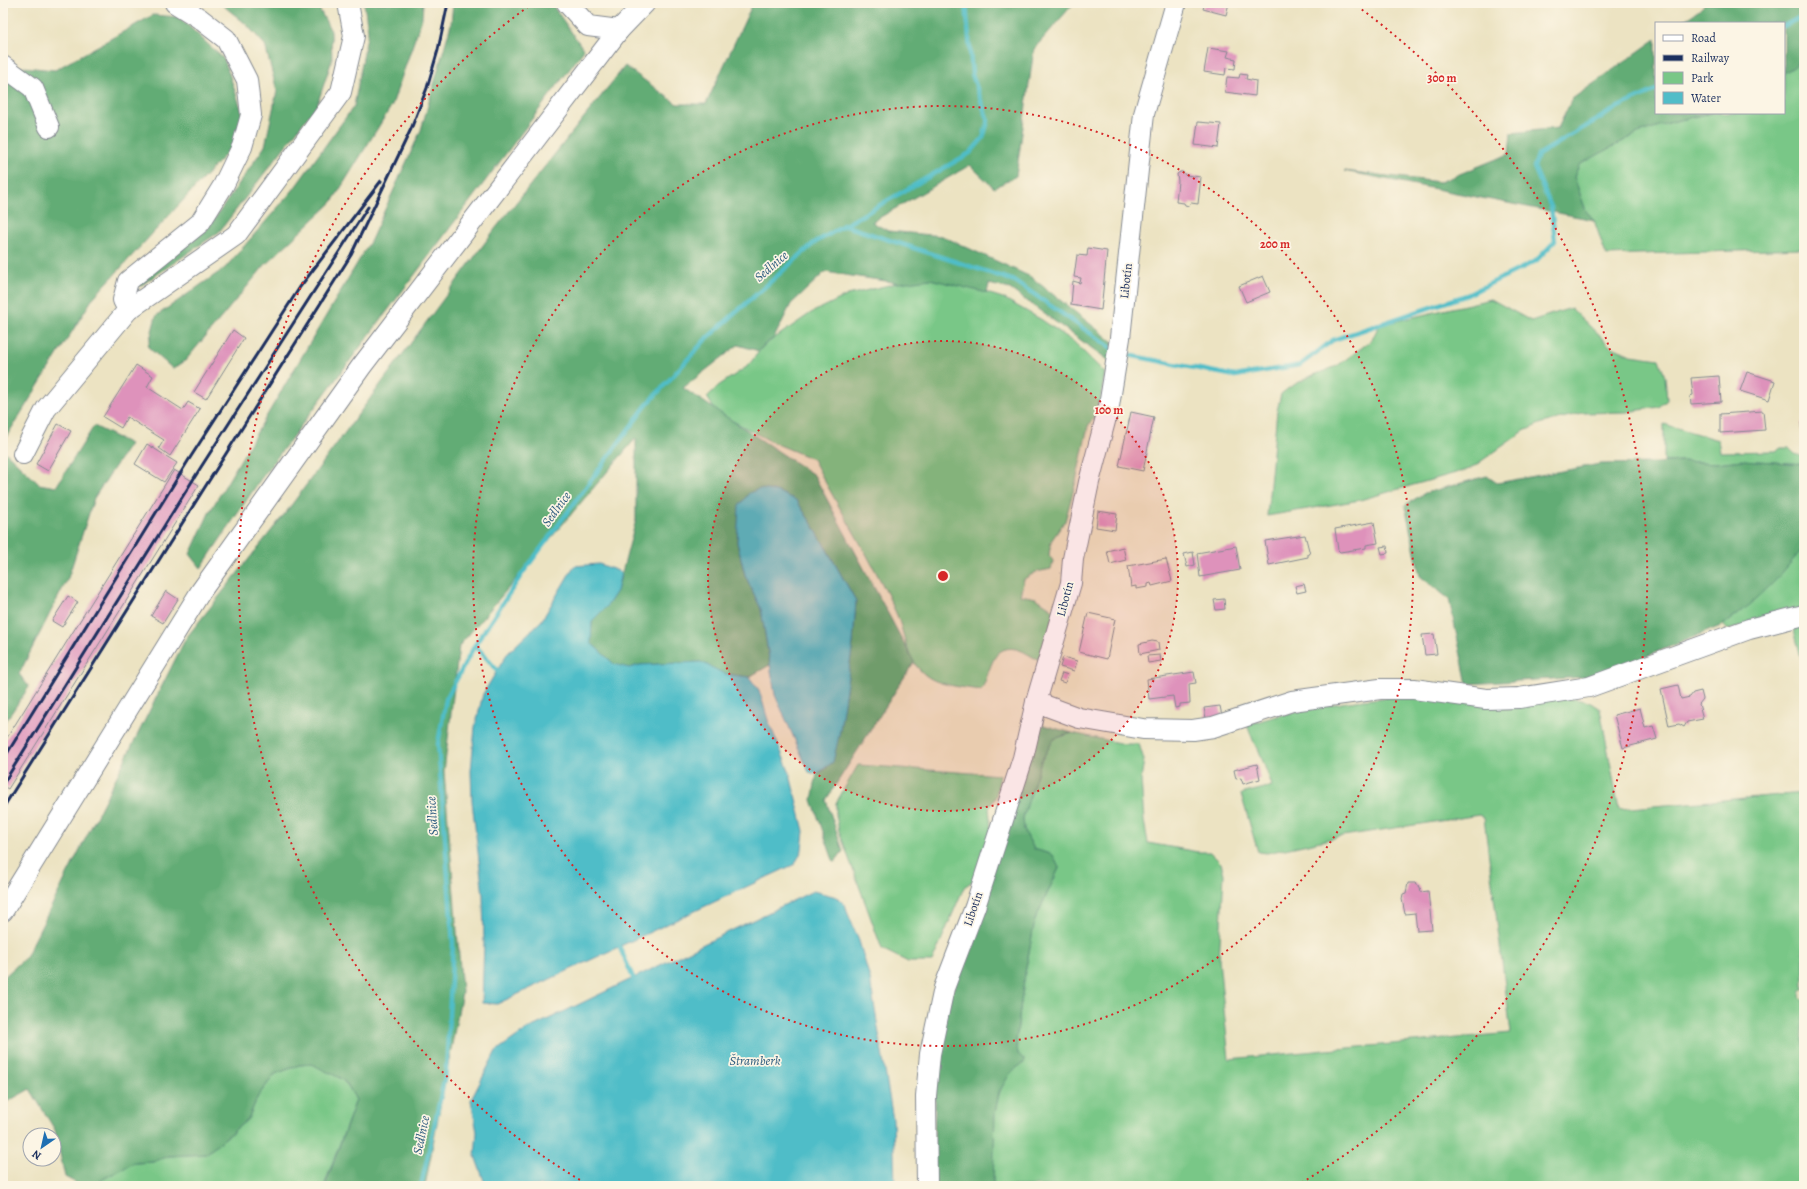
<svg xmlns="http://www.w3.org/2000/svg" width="1807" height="1189" viewBox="0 0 1807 1189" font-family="Alegreya,serif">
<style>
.green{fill:#79c787;stroke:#4a7b72}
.forest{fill:#62ac74;stroke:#3e6e69}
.water{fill:#50bdc8;stroke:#367693}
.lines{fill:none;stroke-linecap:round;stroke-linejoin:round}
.stream{stroke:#50bdc8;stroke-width:4.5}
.building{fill:#de92bb}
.minor-casing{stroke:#848990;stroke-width:22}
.minor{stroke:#fff;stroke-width:20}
.rail{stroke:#1b2f5e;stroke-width:3}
.ring{fill:none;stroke:#d62828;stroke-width:2;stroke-dasharray:2 4}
.labels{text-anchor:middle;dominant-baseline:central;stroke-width:3.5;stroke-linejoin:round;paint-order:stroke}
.street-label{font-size:12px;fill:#1b2f5e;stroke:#fcf5e5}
.water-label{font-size:13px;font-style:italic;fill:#2b5a7e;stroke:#fcf5e5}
.centre{fill:#d62828;stroke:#fcf5e5;stroke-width:2}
.ring-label{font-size:12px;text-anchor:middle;font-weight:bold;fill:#d62828;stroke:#fcf5e5;stroke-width:3.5;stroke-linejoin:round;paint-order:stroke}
</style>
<rect width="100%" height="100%" fill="#fcf5e5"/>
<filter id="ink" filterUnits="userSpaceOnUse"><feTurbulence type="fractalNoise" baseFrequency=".025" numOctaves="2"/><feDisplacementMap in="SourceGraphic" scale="8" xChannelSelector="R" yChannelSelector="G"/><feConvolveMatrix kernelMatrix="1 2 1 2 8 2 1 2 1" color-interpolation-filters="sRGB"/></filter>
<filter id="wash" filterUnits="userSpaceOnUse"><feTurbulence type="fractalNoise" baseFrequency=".012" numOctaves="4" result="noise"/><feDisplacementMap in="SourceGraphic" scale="16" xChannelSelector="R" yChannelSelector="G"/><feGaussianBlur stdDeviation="0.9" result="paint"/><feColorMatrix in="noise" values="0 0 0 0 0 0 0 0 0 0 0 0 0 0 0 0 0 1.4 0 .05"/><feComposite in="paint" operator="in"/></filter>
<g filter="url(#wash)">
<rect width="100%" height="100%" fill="#ece3c2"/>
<g class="green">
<path d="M1804,54V249L1606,255L1594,220L1586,211L1574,177L1579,165L1591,158L1638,133L1671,122L1711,113H1784V73L1795,66Z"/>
<path d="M930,279L964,286L1003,298L1042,320L1074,342L1105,373L1098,411L1088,426L1076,481L1065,521L1051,541L1049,555L1053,561L1051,569L1036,572L1024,579L1020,595L1036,598L1055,611L1041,660C1031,658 1026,651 1016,649C990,644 991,674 981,690C963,687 936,686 923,673C906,658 905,635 897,615C873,560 840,512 813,459L772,442L716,412L707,397L718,386L748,366L763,346L811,313L848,295L901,282Z"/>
<path d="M1491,299L1531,321L1571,308L1610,346L1631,355L1659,359L1665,377L1667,400L1659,407L1627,412L1582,413L1542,423L1524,431L1470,469L1360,500L1267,516L1277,411L1281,394L1290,387L1311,376L1337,366L1372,340L1379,325Z"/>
<path d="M1664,424L1718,440L1720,452L1776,451L1781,448H1789L1795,454L1804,457V464L1742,460L1716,463L1681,461L1664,462Z"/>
<path d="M1804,547V610L1728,630L1723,625C1754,602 1779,576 1804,547Z"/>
<path d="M1804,623V669L1793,626Z"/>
<path d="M1405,696L1575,699L1589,702L1600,709L1619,809L1804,793V989L1801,991L1800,997L1804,1002V1186H993C994,1150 985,1081 1024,1063L1018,1054L1016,1040L1025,973L1035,920L1059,868L1052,855L1034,849L1024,830L1023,818L1041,761L1054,739L1072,733L1124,744H1139L1144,760L1141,779L1144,821L1148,843L1198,852H1210L1221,863L1224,874L1219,960L1229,1059L1511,1033L1484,818L1479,815L1343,836L1267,853L1258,852L1241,794L1272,786L1258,748L1255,745L1247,725C1298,708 1352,700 1405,696Z"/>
<path d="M858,765L1000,775L996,796L989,808L992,840L974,880L964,887L932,962H908L882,949L839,831L836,815V803Z"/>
<path d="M311,1064C333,1073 346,1077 356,1100L324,1186H94L103,1179L134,1163L153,1162L168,1156L206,1154L248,1119L258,1096L275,1074L299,1065Z"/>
</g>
<g class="forest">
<path d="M220,3H316L331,31L332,60L317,105L219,232L140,286L138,282L208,228L265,146L277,91L265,45L246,24Z"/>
<path d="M364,3H423L422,18L392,105L332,202L265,265L185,361L173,369L148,347L156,316L225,268L293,190L354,106L368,31Z"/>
<path d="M453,3H551L584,50L260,480L201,568L190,554L209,513L371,240L421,130L451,24Z"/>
<path d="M753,3H1074L1034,49L1016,176L994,188L970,165L872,222L888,231L942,236L1031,277L1113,342L1111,362L1010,289L989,284L987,293L930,279L899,283L825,272L791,304L774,338L763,346L759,351L738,345L683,388L814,475L914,662L826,800L843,851L834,863L812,800L817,774L826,769L839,736L853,643L856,601L814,527L796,500L740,506L737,542L745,575L761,609L770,665L749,677L725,674L700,662L640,665L629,668L614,664L591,643L592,621L607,606L617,591L636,520V438L459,646L444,772L462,992L425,1186H325L356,1100L347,1084L340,1078L311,1064L299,1065L275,1074L258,1096L248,1119L206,1154L168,1156L153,1162L134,1163L103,1179L94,1186H82L65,1177L55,1130L30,1089L3,1104V978L26,957L186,638L287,511L495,229L625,66L677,104H706Z"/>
<path d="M1706,3H1804V54L1795,66L1784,73V23H1680L1698,11Z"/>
<path d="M153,15L179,17L224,59L243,114L236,143L93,298L3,442V65L55,70Z"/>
<path d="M1656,39V113H1711L1671,122L1638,133L1579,165L1574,177L1586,211L1594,220L1344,171L1440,182L1509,154L1511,133L1558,128L1572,99Z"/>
<path d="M94,426L130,444L94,498L68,578L19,674L29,687L3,725V450L39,484L56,487Z"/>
<path d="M1742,460L1804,464V547L1775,581L1751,604L1723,625L1630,663L1585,677L1467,684L1449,599L1420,576L1405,505L1425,493L1487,476L1497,483L1600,464L1656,463L1681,461L1716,463Z"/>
<path d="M1040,724L1072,733L1054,739L1041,761L1023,818L1024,830L1034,849L1053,855L1059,868L1035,920L1025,973L1016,1040L1018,1054L1026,1061L1011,1072L999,1092L995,1114L993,1186H933L936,1072L945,1014Z"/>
</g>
<g class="water">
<path d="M759,489L776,491L796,500L814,527L856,601L853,643L839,736L833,762L817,774L809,772L775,695L761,609L745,575L737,542L739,506L749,493Z"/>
<path d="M599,564L621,572L617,591L607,606L592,621L591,643L614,664L629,668L640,665L701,662L725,674L749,677L759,690L768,720L789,771L804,831L802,850L795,864L497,1004L482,1003L484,942L483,895L472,801L471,771L475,727L483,694L507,654L542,620L574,566Z"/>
<path d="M813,891L837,897L844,904L859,941L870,979L893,1120L895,1186H486L475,1156L477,1132L471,1100L496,1051L526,1030Z"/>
</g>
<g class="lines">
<g class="stream">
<path d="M1784,26L1804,15"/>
<path d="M843,225L1015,281L1113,349"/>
<path d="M1123,354L1235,376L1300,365L1333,340L1467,295L1536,261L1555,241L1551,207L1534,167L1538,155L1618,107L1656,90"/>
<path d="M475,645L497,670L499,675"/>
<path d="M617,941L635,982"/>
<path d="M421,1186L446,1071L453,944L438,744L446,699L475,645L522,574L645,407L705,340L814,243L970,153L983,138L988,121L972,74L966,3"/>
</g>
</g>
<g id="blocks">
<g class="building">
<path d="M1205,3H1229L1226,15L1203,9Z"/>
<path d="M1208,48L1229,51L1227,57L1236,59L1235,69L1226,68L1225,75L1204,72Z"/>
<path d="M1240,74L1247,75L1246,79L1256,81L1255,96L1225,92L1227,77L1239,78Z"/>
<path d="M1198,122L1221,124L1218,148L1195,145Z"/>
<path d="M1180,172H1183L1185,175L1201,177L1198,204L1191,203L1189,206L1185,205L1184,203L1176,202L1178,181L1177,174Z"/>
<path d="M1088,248L1107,251L1101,310L1071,305L1073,281L1080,283L1081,278L1074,277L1077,255L1087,256Z"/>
<path d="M1263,276L1270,292L1246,302L1239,286Z"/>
<path d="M233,330L244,338L206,399L194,392Z"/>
<path d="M136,365L153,376L147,387L183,410L188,402L200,409L170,456L159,448L164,440L127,417L121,428L103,417Z"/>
<path d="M1747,372L1775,381L1769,400L1740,391Z"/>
<path d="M1719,376L1721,402L1691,404L1690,396L1693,395L1691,378Z"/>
<path d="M1763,411L1765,430L1720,433V414Z"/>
<path d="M1131,412L1154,417L1143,471L1119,466Z"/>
<path d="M1804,422V436H1802L1801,423Z"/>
<path d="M58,424L71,431L48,471L36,464Z"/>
<path d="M147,444L177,463L164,482L135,464Z"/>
<path d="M174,470L199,485L8,789L3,786V744Z"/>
<path d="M1098,511L1117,514L1115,530L1096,527Z"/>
<path d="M1374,522L1378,543L1366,545V548L1340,552L1338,550L1335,529Z"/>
<path d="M1305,535L1310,554H1308V557L1269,565L1265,541Z"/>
<path d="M1236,546L1240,570L1200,577L1197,553Z"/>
<path d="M1387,546L1388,553L1382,554L1380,547Z"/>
<path d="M1123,547L1126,560L1110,564L1107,551Z"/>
<path d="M1193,552L1195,565L1187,567L1184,554Z"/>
<path d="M1166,559L1172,581L1152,586L1151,583L1148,584V587L1136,589V586L1131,587L1128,566Z"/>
<path d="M1304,584L1306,591L1297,593L1295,586Z"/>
<path d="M166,591L178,599L163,623L151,616Z"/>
<path d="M68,596L78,602L62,627L52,621Z"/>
<path d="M1224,599L1225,609L1216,610L1214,600Z"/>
<path d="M1088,613L1115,619L1107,659L1079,652Z"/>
<path d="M1434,634L1437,654L1425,655L1422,635Z"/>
<path d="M1152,641L1158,642L1159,650L1140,654L1139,644Z"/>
<path d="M1160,655L1161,661L1148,663L1147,656Z"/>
<path d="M1063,657L1077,661L1074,671L1060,667Z"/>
<path d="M1194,672L1196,683L1189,684L1190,703L1180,704V707L1175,708L1173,696L1149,699L1147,679Z"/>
<path d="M1062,673L1068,675L1065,683L1059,681Z"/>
<path d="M1678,685L1681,699L1690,697L1693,693L1701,691L1703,699L1699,704L1703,719L1687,722L1684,727L1679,724L1669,726L1661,689Z"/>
<path d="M1220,706L1222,716L1206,718L1204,708Z"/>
<path d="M1640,708L1645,728L1653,726L1657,739L1623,748L1614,715Z"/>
<path d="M1257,764L1260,779L1243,784L1241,778L1236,779L1234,770Z"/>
<path d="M1408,883H1415L1420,887L1421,892L1428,891L1432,930L1417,931L1415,913L1405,914L1402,899L1403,894L1406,893Z"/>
</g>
</g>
</g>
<g filter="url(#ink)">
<use href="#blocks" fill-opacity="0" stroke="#848990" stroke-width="1"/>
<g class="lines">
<defs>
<g id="minor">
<path d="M567,3L588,26L619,30L645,3"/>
<path d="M3,66L33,88L49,127"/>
<path d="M128,310L123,300L128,281L200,223L223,186L242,147L251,115L247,80L226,39L199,18L175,3"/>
<path d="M23,454L46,409L128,310L236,235L341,92L354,36L348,3"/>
<path d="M1036,702L1079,718L1143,729L1193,730L1213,727L1292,701L1380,689H1414L1486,699L1519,698L1589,687L1749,629L1804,615"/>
<path d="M3,911L201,591L361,367L619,30"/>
<path d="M927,1186L926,1096L930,1054L944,988L975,907L1023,758L1036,702L1071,583L1073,559L1089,482L1109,406L1120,338L1144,114L1176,3"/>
</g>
</defs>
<use href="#minor" class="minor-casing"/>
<use href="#minor" class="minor"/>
<g class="rail">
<path d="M3,760L188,461L300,287L381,181"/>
<path d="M3,784L201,467L368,207"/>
<path d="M3,808L351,255L411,129L427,88L438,50L448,3"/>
</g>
</g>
</g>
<circle cx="943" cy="576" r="235" fill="#d62828" fill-opacity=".12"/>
<g class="ring">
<circle cx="943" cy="576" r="235"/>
<circle cx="943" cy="576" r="470"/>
<path d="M585 1183A705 705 0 0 1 529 6M1357 6A705 705 0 0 1 1301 1183"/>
</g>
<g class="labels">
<g class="street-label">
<text transform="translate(1126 281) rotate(-84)">Libotín</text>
<text transform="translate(1065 599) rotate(-75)">Libotín</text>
<text transform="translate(973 909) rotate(-71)">Libotín</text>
</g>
<g class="water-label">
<text transform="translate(771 266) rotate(-41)">Sedlnice</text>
<text transform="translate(556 509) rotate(-54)">Sedlnice</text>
<text transform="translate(432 816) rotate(-94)">Sedlnice</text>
<text x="755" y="1060">Štramberk</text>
<text transform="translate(421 1135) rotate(-78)">Sedlnice</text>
</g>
</g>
<circle cx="943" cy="576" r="6" class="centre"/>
<g class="ring-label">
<text x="1442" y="82">300 m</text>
<text x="1275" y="248">200 m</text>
<text x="1109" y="414">100 m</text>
</g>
<rect width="1807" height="1189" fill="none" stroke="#fcf5e5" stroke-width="16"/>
<rect x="1655" y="22" width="130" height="92" fill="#fcf5e5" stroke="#a2a6af"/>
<rect x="1663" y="35" width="20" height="6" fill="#ffffff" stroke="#a2a6af"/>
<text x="1691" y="42" font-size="12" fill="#1b2f5e">Road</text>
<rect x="1663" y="55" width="20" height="6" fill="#1b2f5e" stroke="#a2a6af"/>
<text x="1691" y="62" font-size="12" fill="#1b2f5e">Railway</text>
<rect x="1663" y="72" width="20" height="12" fill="#79c787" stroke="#a2a6af"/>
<text x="1691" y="82" font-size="12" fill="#1b2f5e">Park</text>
<rect x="1663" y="92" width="20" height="12" fill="#50bdc8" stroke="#a2a6af"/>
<text x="1691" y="102" font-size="12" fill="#1b2f5e">Water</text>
<g transform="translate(42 1147) rotate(214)"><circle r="19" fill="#fcf5e5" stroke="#a2a6af"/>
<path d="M0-3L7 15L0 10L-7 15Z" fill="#1f6fb2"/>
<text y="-6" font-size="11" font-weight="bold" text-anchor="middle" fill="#1b2f5e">N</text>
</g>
</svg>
